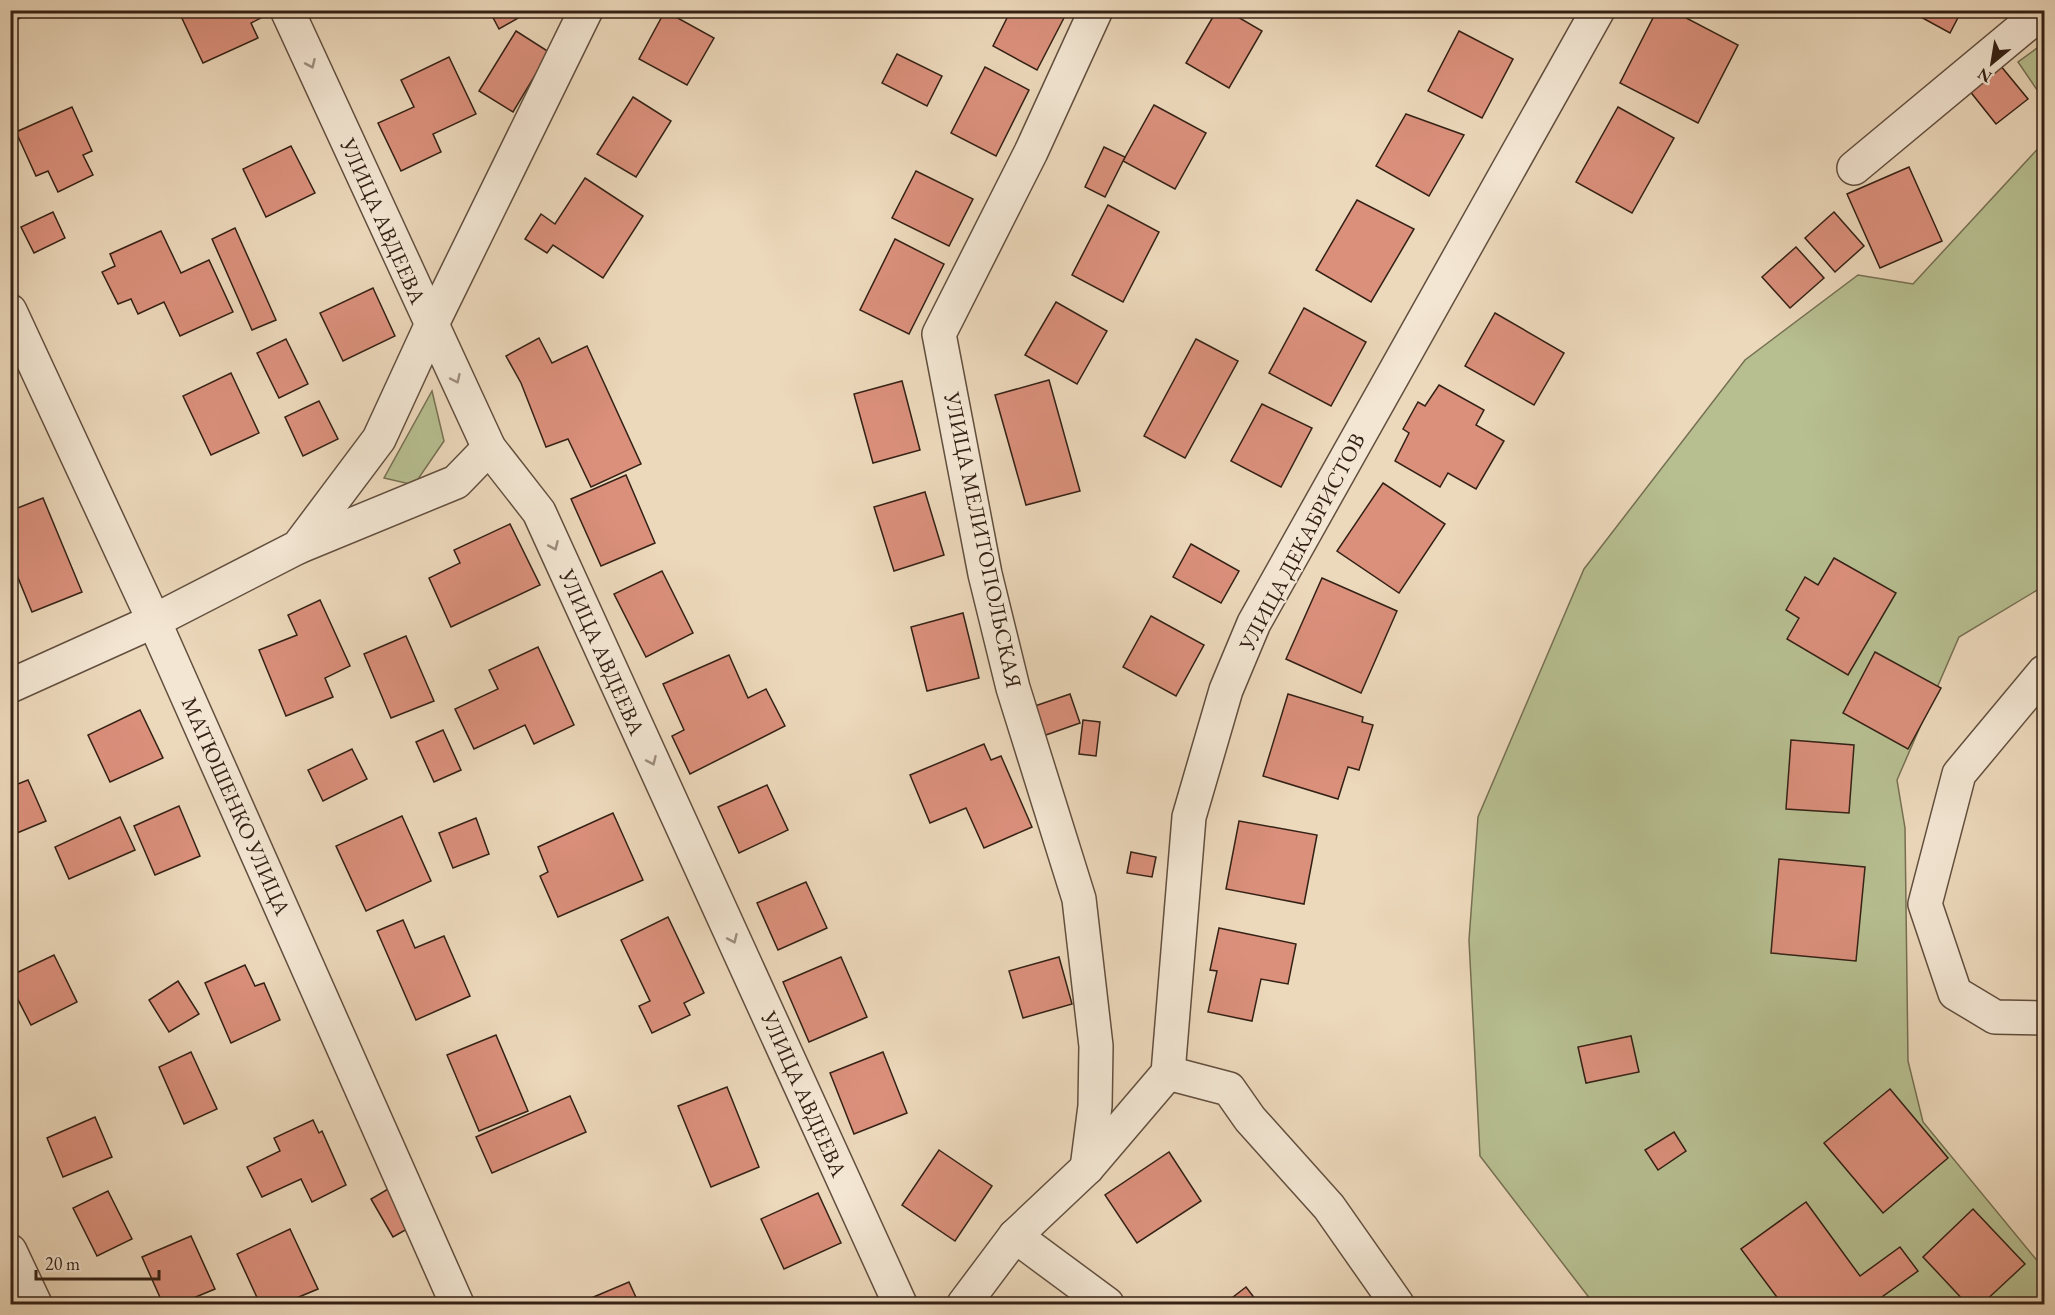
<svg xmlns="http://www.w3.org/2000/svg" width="2055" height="1315" viewBox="0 0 2055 1315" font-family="'EB Garamond',serif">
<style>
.green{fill:#b7bf91;stroke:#767053;stroke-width:1.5}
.building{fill:#db907c;stroke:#342115;stroke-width:1.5}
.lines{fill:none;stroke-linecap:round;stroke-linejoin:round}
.minor-casing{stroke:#624f3e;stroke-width:36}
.minor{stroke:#f3e6d3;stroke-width:33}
.oneway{stroke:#9d8d7e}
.labels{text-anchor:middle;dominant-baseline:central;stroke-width:4.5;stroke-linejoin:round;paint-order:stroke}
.street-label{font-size:22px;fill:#342115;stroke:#f3e6d3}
</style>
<rect width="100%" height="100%" fill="#ecd8bb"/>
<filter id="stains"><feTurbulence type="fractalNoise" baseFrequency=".00333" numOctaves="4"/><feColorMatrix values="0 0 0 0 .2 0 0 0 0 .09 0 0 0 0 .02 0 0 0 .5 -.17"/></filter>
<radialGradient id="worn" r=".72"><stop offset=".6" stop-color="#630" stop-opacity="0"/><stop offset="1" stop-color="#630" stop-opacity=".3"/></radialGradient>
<g class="green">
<path d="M2044,43V100L2018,62Z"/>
<path d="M2044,142V586L1959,637L1897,780L1905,828L1908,1061L1923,1122L2044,1269V1304H1594L1480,1156L1469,940L1478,817L1584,569L1745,360L1858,275L1913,284Z"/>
<path d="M432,391L444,441L414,485L384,478Z"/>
</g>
<g class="building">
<path d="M10,10H22L24,16L10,23Z"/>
<path d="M182,10H260L263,17L251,23L258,38L203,63L179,12Z"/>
<path d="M489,10H526L527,13L499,29Z"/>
<path d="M1011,10L1067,12L1037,70L993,46Z"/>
<path d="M1217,10H1226L1262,31L1229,88L1186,63Z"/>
<path d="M1657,10H1671L1738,45L1698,123L1620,83Z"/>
<path d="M1908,10H1962L1950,33Z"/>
<path d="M665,11L714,38L687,85L639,59Z"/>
<path d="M516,31L549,52L513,112L479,91Z"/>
<path d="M1459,31L1513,59L1482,118L1428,91Z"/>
<path d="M897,54L942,76L927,106L882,83Z"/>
<path d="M449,57L476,114L433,134L441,152L401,171L378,123L414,107L401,80Z"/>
<path d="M2000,65L2028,99L1996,124L1969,90Z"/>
<path d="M985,67L1029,90L996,156L951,133Z"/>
<path d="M633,97L671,121L636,177L597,154Z"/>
<path d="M1154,105L1206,133L1175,189L1123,161Z"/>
<path d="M72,107L92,151L83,155L93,175L58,192L48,171L36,176L16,132Z"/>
<path d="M1618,107L1674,138L1632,213L1576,182Z"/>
<path d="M1406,114L1464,135L1429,196L1376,166Z"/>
<path d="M291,146L315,193L266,217L243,169Z"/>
<path d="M1104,147L1125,157L1105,197L1085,187Z"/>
<path d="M1909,167L1942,241L1880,268L1847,194Z"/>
<path d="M916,171L973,199L949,246L892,218Z"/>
<path d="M585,178L643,216L603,278L553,245L547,253L525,239L541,214L555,224Z"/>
<path d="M1357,200L1414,229L1371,302L1316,270Z"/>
<path d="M1108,205L1159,232L1123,302L1072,275Z"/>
<path d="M53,212L65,238L34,253L21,227Z"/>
<path d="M1834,212L1864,246L1835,272L1805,238Z"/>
<path d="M235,228L276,320L252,330L212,239Z"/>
<path d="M161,231L181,273L209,260L233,312L180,336L164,302L138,314L131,299L118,304L102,272L115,266L110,254Z"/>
<path d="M895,239L944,264L909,334L860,310Z"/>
<path d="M1796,247L1824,278L1790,308L1762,277Z"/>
<path d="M373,288L395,336L343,361L320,313Z"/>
<path d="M1056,302L1107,331L1077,384L1025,355Z"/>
<path d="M1304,308L1366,342L1331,406L1269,373Z"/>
<path d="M1495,313L1564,353L1534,405L1465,366Z"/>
<path d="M539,338L552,363L587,346L641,464L591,487L568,439L546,447L521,383L506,356Z"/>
<path d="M286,339L308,384L279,398L257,353Z"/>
<path d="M1196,339L1238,361L1185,458L1144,436Z"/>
<path d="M231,373L259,433L211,455L183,396Z"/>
<path d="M1049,380L1080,491L1026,505L995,395Z"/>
<path d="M902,381L920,450L873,463L854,394Z"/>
<path d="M1439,385L1484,410L1476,425L1504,441L1476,489L1448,473L1440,487L1395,461L1409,433L1403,429L1418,402L1425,406Z"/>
<path d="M319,401L338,439L303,456L285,417Z"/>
<path d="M1262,404L1312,428L1281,487L1231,461Z"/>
<path d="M626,475L655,543L601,566L571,499Z"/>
<path d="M1383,483L1445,524L1399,593L1337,551Z"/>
<path d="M925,492L944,555L894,571L874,507Z"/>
<path d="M43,498L82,592L32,612L10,558V511Z"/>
<path d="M510,524L540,585L451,627L429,578L460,563L454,550Z"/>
<path d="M1191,544L1239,571L1221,603L1173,577Z"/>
<path d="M1834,558L1896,593L1848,675L1787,639L1799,618L1786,610L1805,577L1818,585Z"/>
<path d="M662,571L693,633L646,657L614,594Z"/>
<path d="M1322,578L1397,611L1361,693L1286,659Z"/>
<path d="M320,600L350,666L325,678L333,697L286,716L259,650L297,635L288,615Z"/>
<path d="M963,613L979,678L927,691L911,627Z"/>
<path d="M1151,616L1204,645L1176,696L1123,667Z"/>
<path d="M406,636L434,701L391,718L364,654Z"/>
<path d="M538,647L574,725L534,744L525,725L474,749L455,709L498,689L489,670Z"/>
<path d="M1875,652L1941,688L1908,749L1843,713Z"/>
<path d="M729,655L748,698L766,689L785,726L690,774L672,736L684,730L663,684Z"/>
<path d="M1070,694L1080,723L1043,736L1032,707Z"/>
<path d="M1288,694L1363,717L1362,722L1373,725L1359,770L1348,767L1338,799L1263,776Z"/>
<path d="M140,710L163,758L110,782L88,735Z"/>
<path d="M1083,720L1100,722L1096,756L1079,754Z"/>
<path d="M443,730L461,770L434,782L416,742Z"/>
<path d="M1791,740L1854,745L1849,813L1786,809Z"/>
<path d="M984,744L991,760L1001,756L1032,827L984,848L966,808L930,823L910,775Z"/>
<path d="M352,749L367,779L323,801L308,770Z"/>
<path d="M28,780L46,821L17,833L10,819V787Z"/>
<path d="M767,785L788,830L739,853L718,807Z"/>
<path d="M179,806L200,856L155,875L134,826Z"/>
<path d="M613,813L643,880L558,917L540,876L548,872L538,847Z"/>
<path d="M402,816L431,881L366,911L336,846Z"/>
<path d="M120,817L135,850L69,879L55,847Z"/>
<path d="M476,818L489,854L453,868L439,833Z"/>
<path d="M1239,821L1317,835L1304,904L1226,889Z"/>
<path d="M1131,852L1156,857L1152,877L1127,873Z"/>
<path d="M1779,859L1865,867L1856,961L1771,953Z"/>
<path d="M806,882L827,928L778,950L757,903Z"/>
<path d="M668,917L704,993L684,1003L690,1015L652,1033L639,1006L650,1001L621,940Z"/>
<path d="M403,920L415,948L444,936L470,996L416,1020L377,931Z"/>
<path d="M1219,928L1296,944L1288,984L1261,979L1252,1021L1208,1012L1217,971L1210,970Z"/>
<path d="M54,955L77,1002L31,1025L10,984V976Z"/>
<path d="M841,957L867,1017L809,1042L783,982Z"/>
<path d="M1059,957L1072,1004L1023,1018L1009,971Z"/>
<path d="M245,965L255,986L264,983L280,1020L231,1043L205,983Z"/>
<path d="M178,981L199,1014L169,1032L149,1000Z"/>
<path d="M496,1035L528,1111L479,1131L447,1055Z"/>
<path d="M1631,1036L1639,1072L1586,1083L1578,1047Z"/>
<path d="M191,1052L217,1109L184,1124L159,1067Z"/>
<path d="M883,1052L907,1113L854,1134L830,1073Z"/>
<path d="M727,1087L759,1167L711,1187L678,1106Z"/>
<path d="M1890,1089L1948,1158L1883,1213L1824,1143Z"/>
<path d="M570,1096L586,1132L492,1173L476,1137Z"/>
<path d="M95,1117L112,1157L63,1177L47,1138Z"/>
<path d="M313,1120L319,1133L322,1131L346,1185L312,1202L301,1179L262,1197L247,1167L280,1151L274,1138Z"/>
<path d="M1674,1132L1686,1151L1658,1170L1645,1150Z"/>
<path d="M939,1150L992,1186L955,1241L902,1205Z"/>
<path d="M1169,1152L1201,1201L1137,1243L1105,1195Z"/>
<path d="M388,1189L409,1228L393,1237L371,1199Z"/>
<path d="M108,1191L132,1239L97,1256L73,1208Z"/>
<path d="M818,1193L841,1243L784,1269L761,1219Z"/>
<path d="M1806,1202L1860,1276L1900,1247L1918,1271L1872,1304H1782L1741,1249Z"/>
<path d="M1973,1209L2025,1264L1982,1304H1967L1923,1257Z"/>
<path d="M290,1229L318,1289L282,1304H260L237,1254Z"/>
<path d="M191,1236L215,1289L179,1304H163L142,1257Z"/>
<path d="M629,1282L639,1304H577Z"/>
<path d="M1246,1287L1259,1304H1224Z"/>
</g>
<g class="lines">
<defs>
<g id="minor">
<path d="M287,10L489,448L539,512L900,1304"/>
<path d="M1854,168L2044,10"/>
<path d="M10,311L154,621L457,1304"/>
<path d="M298,547L456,482L489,448"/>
<path d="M2044,672L1959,774L1925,904L1955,993L1995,1017L2044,1018"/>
<path d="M10,686L154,621L298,547L379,439L431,326L586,10"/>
<path d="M1168,1073L1229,1089L1250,1119L1329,1207L1397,1304"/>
<path d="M1087,1168L1095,1106L1096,1046L1079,899L1013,688L985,574L939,334L1031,152L1096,10"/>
<path d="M1015,1236L1107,1304"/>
<path d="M10,1251L35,1304"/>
<path d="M964,1304L1015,1236L1087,1168L1168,1073L1189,817L1226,690L1254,623L1598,10"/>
</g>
</defs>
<use href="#minor" class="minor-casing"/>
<use href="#minor" class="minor"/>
</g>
<defs><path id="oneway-chevron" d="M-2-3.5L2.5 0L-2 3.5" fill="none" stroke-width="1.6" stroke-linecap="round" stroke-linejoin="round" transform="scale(1.5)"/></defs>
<g class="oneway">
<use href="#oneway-chevron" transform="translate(311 64) rotate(66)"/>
<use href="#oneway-chevron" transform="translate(456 379) rotate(65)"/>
<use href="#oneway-chevron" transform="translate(554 546) rotate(66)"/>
<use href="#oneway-chevron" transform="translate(652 761) rotate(66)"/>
<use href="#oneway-chevron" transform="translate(733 939) rotate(66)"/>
</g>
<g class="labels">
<g class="street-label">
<text transform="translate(383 221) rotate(66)">УЛИЦА АВДЕЕВА</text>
<text transform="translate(983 540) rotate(78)">УЛИЦА МЕЛИТОПОЛЬСКАЯ</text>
<text transform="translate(1302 542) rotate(-62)">УЛИЦА ДЕКАБРИСТОВ</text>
<text transform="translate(602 652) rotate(66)">УЛИЦА АВДЕЕВА</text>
<text transform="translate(236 806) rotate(66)">МАТЮШЕНКО УЛИЦА</text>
<text transform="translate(804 1094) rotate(66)">УЛИЦА АВДЕЕВА</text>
</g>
</g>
<rect width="2055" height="1315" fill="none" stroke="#ecd8bb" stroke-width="36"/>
<rect x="12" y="12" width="2031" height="1291" fill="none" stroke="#342115" stroke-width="3"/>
<rect x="18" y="18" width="2019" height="1279" fill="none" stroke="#342115" stroke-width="1.5"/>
<g transform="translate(1992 63) rotate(210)" stroke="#f3e6d3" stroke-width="4.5" paint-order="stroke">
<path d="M0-4.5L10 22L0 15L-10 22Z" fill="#342115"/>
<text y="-9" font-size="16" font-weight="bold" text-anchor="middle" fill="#342115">N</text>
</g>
<path d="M36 1270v9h123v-9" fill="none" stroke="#342115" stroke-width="3"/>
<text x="45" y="1270" font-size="18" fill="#342115" stroke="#f3e6d3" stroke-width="4.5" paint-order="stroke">20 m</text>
<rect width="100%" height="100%" filter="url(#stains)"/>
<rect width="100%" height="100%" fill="url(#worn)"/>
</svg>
